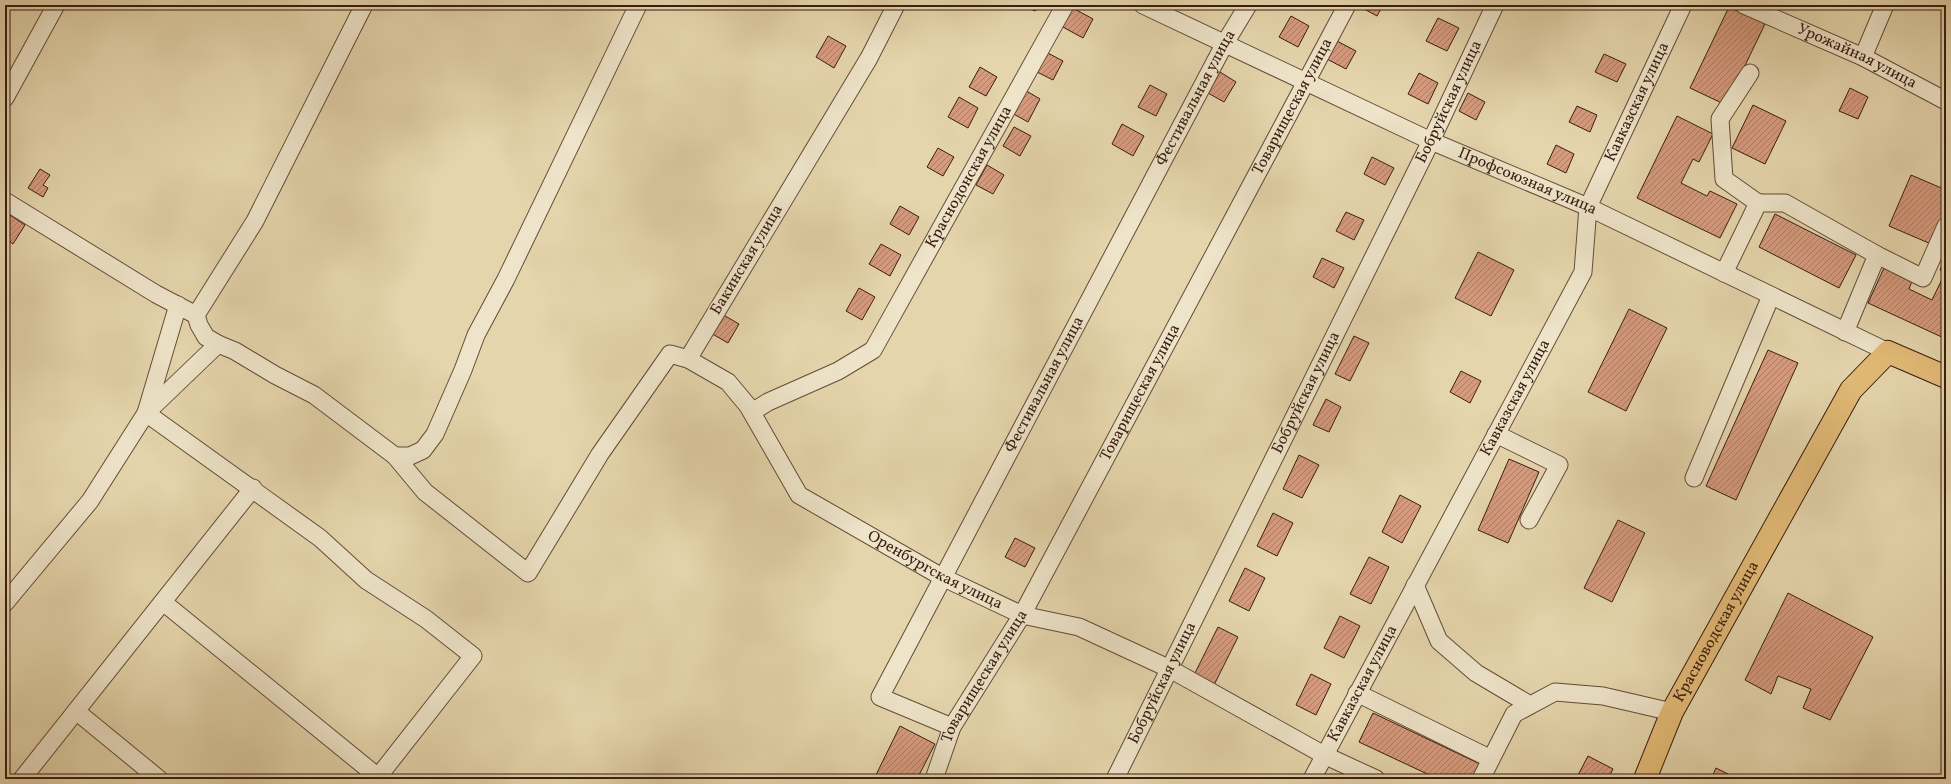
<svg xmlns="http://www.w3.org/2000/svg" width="1951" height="784" viewBox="0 0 1951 784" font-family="Vollkorn,serif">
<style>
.building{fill:url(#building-hatch);stroke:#391d10}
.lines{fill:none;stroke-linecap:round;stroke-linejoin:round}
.minor-casing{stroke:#644b37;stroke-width:19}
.major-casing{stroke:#391d10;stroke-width:24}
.minor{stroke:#eee4c9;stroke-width:17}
.major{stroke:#e2ba76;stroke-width:22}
.labels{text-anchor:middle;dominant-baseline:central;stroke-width:3;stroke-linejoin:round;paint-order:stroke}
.street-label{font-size:16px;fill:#391d10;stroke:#eee4c9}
</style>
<defs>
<pattern id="building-hatch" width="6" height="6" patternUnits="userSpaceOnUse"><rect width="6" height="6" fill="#d59b7f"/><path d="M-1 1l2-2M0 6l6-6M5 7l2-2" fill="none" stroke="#ae7e67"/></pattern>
</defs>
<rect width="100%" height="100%" fill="#e5d5ac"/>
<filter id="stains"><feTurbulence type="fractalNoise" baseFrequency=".005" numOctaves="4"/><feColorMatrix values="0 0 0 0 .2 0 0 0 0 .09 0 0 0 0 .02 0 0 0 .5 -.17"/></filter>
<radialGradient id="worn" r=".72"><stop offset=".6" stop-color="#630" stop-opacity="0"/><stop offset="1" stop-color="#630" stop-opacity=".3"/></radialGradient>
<g class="building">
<path d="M1023,5H1039L1035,11Z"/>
<path d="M1357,5H1383L1377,16Z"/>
<path d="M1071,7L1093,19L1083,38L1061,26Z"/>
<path d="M1729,7L1765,24L1726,105L1690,88Z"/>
<path d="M1291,16L1309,26L1298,47L1279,37Z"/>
<path d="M1438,18L1459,28L1447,51L1426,41Z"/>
<path d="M828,36L846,46L834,68L816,57Z"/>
<path d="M1335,40L1356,51L1346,69L1325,58Z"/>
<path d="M1044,51L1063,61L1053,80L1033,70Z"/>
<path d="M1604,54L1626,64L1617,82L1595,72Z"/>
<path d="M980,67L997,77L986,96L969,87Z"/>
<path d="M1220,72L1236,82L1224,102L1208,93Z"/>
<path d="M1419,73L1438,83L1428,104L1408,94Z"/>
<path d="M1150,85L1167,94L1156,116L1138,107Z"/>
<path d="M1850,88L1868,97L1858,119L1839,111Z"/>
<path d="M1023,89L1040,99L1028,122L1010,112Z"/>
<path d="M1468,93L1485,102L1476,120L1459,111Z"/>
<path d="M959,97L978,108L968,128L948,117Z"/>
<path d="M1753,105L1786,121L1765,164L1732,148Z"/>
<path d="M1577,106L1597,115L1590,132L1569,122Z"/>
<path d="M1677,116L1713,134L1699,162L1693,159L1681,183L1707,196L1710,191L1737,204L1720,238L1637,198Z"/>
<path d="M1122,124L1144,136L1133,156L1112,144Z"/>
<path d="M1014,127L1031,136L1020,156L1003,146Z"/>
<path d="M1556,145L1574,154L1566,173L1547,164Z"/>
<path d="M938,148L954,157L943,176L927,167Z"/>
<path d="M1372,157L1394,168L1385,185L1364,174Z"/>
<path d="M987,165L1004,175L993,194L976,185Z"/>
<path d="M40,169L50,175L43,185L48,188L43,197L28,188Z"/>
<path d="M1911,175L1946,190V208L1931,244L1889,226Z"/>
<path d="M900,206L919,217L909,235L890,224Z"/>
<path d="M1346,212L1364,220L1354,240L1336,231Z"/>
<path d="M7,213L25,225L13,244L5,238V217Z"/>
<path d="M1775,214L1856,255L1839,288L1759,247Z"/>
<path d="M881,244L901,255L890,276L869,264Z"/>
<path d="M1478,252L1514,270L1491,316L1455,298Z"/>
<path d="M1946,257V339L1868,303L1884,268L1912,281L1909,289L1932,300L1945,273L1940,270Z"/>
<path d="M1322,258L1344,268L1334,288L1313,277Z"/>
<path d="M859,288L875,297L862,320L846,311Z"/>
<path d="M1629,309L1667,328L1626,411L1588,392Z"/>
<path d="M720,313L739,324L728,343L709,332Z"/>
<path d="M1354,336L1369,343L1350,381L1335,374Z"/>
<path d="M1768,350L1798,363L1736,500L1706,486Z"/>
<path d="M1461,371L1481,381L1470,403L1450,392Z"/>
<path d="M1326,399L1341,407L1329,432L1313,425Z"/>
<path d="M1299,455L1319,465L1302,498L1283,489Z"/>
<path d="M1509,459L1539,472L1508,543L1478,530Z"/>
<path d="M1400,495L1421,506L1402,543L1382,532Z"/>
<path d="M1273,513L1293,523L1277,556L1257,546Z"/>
<path d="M1618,520L1645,533L1612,602L1584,588Z"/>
<path d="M1015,538L1035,548L1025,567L1005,557Z"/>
<path d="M1369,557L1389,567L1371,604L1350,594Z"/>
<path d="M1245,568L1265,578L1249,611L1229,601Z"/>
<path d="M1788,593L1873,637L1830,720L1803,708L1811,689L1778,676L1771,694L1745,680Z"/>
<path d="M1340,616L1360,626L1344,658L1324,648Z"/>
<path d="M1218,627L1238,637L1214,685L1194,675Z"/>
<path d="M1311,674L1331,684L1316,715L1296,705Z"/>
<path d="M1373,713L1480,764L1473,779H1438L1359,742Z"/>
<path d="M900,726L935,744L917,779H874Z"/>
<path d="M1588,756L1613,769L1608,779H1576Z"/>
<path d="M1716,768L1738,779H1711Z"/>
</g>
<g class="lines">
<defs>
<g id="minor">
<path id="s1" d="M896,5L869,58L688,359L728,382L748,406L799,495L942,577L1022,615L1079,627L1170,669L1324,755L1376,779"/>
<path id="s2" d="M1143,5L1431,141L1588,207L1888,352"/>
<path id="s3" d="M1744,5L1863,57L1946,101"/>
<path d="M1863,57L1885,5"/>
<path d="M5,98L56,5"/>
<path d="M5,201L156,294L196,315L255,221L364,5"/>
<path d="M1758,203H1785L1877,255L1845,332"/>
<path d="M1877,255L1923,278L1946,226"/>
<path d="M1724,273L1758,203L1724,179L1720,119L1750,73"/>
<path d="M196,315L199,325L206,337L218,344L235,351L275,375L314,395L395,456H410L423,450L435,434L463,370L476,335L506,279L638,5"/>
<path id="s4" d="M752,412L768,402L838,371L873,350L1065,5"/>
<path d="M1496,434L1559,465L1529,520"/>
<path d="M395,456L425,492L528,573L600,454L670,354L688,359"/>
<path d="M1694,478L1771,296"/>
<path d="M1415,585L1439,641L1476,673L1530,705"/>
<path d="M163,602L378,777L473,656L426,619L366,580L320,538L146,413L178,305"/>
<path d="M5,603L90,501L146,413L218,344"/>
<path d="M1357,693L1491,759"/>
<path d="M76,711L159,779"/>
<path id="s5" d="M952,727L880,697L1225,43L1248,5"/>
<path d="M22,779L253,488"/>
<path id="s6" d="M934,779L952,727L1022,615L1347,5"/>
<path id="s7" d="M1115,779L1431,141L1495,5"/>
<path id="s8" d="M1312,779L1583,272L1588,207L1683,5"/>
<path d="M1481,779L1514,714L1555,692L1603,696L1672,712"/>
</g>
<g id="major">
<path id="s9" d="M1645,779L1672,712L1851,390L1888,352L1946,377"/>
</g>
</defs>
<use href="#minor" class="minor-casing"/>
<use href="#major" class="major-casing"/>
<use href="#minor" class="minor"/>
<use href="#major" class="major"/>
</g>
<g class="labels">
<g class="street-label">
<text stroke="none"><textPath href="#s3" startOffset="124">Урожайная улица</textPath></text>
<text stroke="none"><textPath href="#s5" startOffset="755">Фестивальная улица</textPath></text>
<text stroke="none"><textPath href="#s7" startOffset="755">Бобруйская улица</textPath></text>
<text stroke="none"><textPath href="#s8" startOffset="756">Кавказская улица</textPath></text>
<text stroke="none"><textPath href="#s6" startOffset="763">Товарищеская улица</textPath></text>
<text stroke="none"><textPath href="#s4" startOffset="334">Краснодонская улица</textPath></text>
<text stroke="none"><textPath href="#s2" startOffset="423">Профсоюзная улица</textPath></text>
<text transform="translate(747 260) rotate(-59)">Бакинская улица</text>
<text stroke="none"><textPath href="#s5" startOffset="431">Фестивальная улица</textPath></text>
<text stroke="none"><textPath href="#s6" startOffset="439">Товарищеская улица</textPath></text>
<text stroke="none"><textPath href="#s7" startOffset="431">Бобруйская улица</textPath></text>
<text stroke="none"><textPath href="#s8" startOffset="432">Кавказская улица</textPath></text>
<text stroke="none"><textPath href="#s1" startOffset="746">Оренбургская улица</textPath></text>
<text stroke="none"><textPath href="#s9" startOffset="164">Красноводская улица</textPath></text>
<text stroke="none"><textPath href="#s6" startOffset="115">Товарищеская улица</textPath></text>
<text stroke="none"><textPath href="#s7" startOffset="107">Бобруйская улица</textPath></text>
<text stroke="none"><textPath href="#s8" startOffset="108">Кавказская улица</textPath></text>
</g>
</g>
<rect width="1951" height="784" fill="none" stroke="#e5d5ac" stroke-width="20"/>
<rect x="6" y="6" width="1939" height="772" fill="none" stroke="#391d10" stroke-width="2"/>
<rect x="10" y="10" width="1931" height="764" fill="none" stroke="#391d10"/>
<rect width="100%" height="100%" filter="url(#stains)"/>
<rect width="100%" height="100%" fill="url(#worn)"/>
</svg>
